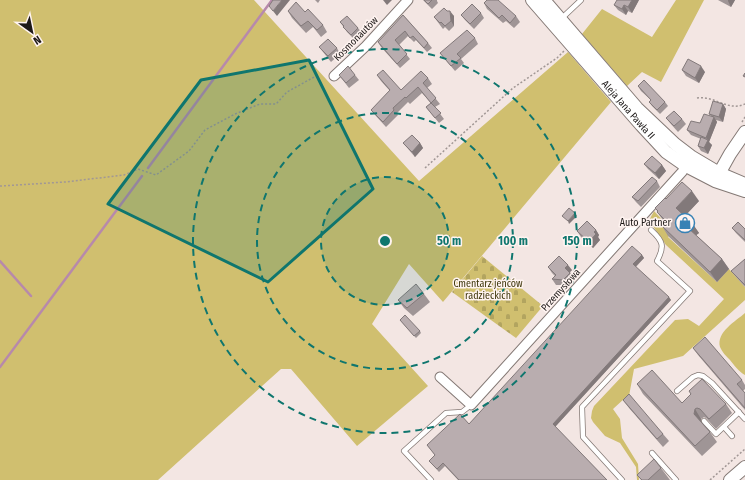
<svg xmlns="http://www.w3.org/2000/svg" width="745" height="480" viewBox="0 0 745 480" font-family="'Fira Sans Condensed',sans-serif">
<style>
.green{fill:#d0bf6f}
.cemetery{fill:url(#cemetery-stones)}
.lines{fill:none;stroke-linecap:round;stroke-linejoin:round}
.stream{stroke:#b789ab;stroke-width:2.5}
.lane-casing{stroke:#847975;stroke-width:6}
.street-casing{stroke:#847975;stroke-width:11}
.secondary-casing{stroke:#847975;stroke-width:14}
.path{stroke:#a19795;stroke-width:1.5;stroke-dasharray:2 2;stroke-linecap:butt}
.lane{stroke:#fff;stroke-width:4.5}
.street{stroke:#fff;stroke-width:9}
.secondary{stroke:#fff;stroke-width:12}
.wall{fill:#9f9596}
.shaded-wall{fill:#82797a}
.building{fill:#b9adaf;stroke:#82797a}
.marked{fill:#0f766e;fill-opacity:0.2;stroke:#0f766e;stroke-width:3;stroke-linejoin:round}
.ring{fill:none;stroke:#0f766e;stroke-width:2;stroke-dasharray:7 5}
.labels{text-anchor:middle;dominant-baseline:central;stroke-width:3;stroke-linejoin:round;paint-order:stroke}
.street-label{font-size:10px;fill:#1d1918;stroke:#fff4f1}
.poi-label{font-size:10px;fill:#1d1918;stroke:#fff4f1;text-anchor:end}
.park-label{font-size:10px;fill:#3e360a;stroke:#fff4f1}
.centre{fill:#0f766e;stroke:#fff4f1;stroke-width:2}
.ring-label{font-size:12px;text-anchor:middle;font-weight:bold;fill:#0f766e;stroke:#fff4f1;stroke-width:3;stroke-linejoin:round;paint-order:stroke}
</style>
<defs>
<pattern id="cemetery-stones" width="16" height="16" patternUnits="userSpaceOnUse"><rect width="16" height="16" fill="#d0bf6f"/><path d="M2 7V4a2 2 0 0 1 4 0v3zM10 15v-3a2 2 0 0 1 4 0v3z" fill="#b2a45f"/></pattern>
</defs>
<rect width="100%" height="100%" fill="#f3e6e3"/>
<g class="green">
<path d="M0,0H254L419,181L568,52L611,102L443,302L409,264L372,324L428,386L357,446L291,369H281L158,480H0Z"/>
<path d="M676,0H704L661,82L642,72L627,86L582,34L602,9L652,37Z"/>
<path d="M654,211L673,231L668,237L717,282L729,269L745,287V300L683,356L634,369L629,396L625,398L613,409L620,419L622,438L638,464L639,480H637L636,467L620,443L605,436L593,422L591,418L592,411L594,406L675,320L688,319L699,326L724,299L666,245C663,240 650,223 650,220C650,217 653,214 654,211Z"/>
<path d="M745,313V375C739,372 734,365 730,360C726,356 722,352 720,347C716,332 736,321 745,313Z"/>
</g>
<path class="cemetery" d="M482,256L543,306L516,338L452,292Z"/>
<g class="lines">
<g class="stream">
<path d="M148,168L272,0"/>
<path d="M0,261L31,296"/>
<path d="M0,367L142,176"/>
</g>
<defs>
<g id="lane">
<path d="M562,18L581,0"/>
<path d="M677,391L693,377L698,375L703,376L712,383L745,419"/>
<path d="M704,421L716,434L739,412"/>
<path d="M724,427L732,436"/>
<path d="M652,453L676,480"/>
<path d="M431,480L404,451L446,413L462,412L471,405"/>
<path d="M622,480L583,437L582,407L690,291L657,261C665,246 663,241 651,230"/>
</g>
<g id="street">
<path d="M334,76L366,46L408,0"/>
<path d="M440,377L471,405L634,225L682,172L689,161"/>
</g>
<g id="secondary">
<path id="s1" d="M532,0L641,125L666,152L686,166L715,181L745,191"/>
<path d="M544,0L637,108L675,144L692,157L719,173L745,184"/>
<path d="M716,179L730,154L745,132"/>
<path d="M730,480L745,467"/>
</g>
</defs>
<use href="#lane" class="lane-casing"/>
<use href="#street" class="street-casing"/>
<use href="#secondary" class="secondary-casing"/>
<g class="path">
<path d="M697,98C714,95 728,112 745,104"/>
<path d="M742,122L745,117"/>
<path d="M425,168L513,88L557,58L564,51"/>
<path d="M0,186L65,182L124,175L138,169L156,175L189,151L205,130L235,114L260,104H276L287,92L316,76"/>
<path d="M710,480L745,449"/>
</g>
<use href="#lane" class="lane"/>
<use href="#street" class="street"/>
<use href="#secondary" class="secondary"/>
</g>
<g class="wall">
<path d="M315,0H320L318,3Z"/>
<path d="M423,0H437V1L438,3L432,9Z"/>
<path d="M639,0L632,13L628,11L626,15L618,10L614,5Z"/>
<path d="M718,0H735L731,7Z"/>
<path d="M484,3L516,16L520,22L514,28L506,21L503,23L487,9Z"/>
<path d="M288,11L305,12L323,25L327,32L321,37L313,27L306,33L292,18Z"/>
<path d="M447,11L454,16V26L449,31L445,27L443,29L434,17Z"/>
<path d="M481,13L484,18L474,29L465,20L461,15Z"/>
<path d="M403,15L428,43L432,48L427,52L416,40L414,42L408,36L399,45L410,59L400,68L381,47L378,42Z"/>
<path d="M340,22L358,28L362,33L355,40L347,32Z"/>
<path d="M475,38L478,44L461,59L464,63L455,71L440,53Z"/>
<path d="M319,47L337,48L340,54L331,62Z"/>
<path d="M682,70L705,72L699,83L686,76Z"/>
<path d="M339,75H355L359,80L349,88Z"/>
<path d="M377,75L401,90L428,78L432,84L427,88L440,104L435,107L444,119L439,123L430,112L426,107L431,103L422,93L410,104L408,102L397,113L398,115L386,127L375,115L371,110L390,91L381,81Z"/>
<path d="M638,86L665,102L668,106L660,114L652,106L649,102L651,100L641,91Z"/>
<path d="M723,104L726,109L723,122L716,120L717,122L709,142L712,145L708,154L701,151L698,146L701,139L691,135L687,130L700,123L711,116L709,114Z"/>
<path d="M666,118L682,119L686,124L678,132L670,123Z"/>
<path d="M403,143H420L423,148L415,157Z"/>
<path d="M644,164L662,165L666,171L659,179L648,169Z"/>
<path d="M657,181L660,187L641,207L636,202L632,197Z"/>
<path d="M666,199L699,201L685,216L692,223L699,233L696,235L722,259L729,269L717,282L668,236L662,226L665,223L657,212H658L655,208Z"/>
<path d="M732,228L745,229V242L736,233Z"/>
<path d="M596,230L599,235L598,237L600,240L593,248L581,237L577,231Z"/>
<path d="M642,255L644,258L636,267L671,300L555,427L607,480H458L445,466L439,472L429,461L435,455L427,445L469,424Z"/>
<path d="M745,259V287L736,277L731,271Z"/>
<path d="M548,267L572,270L570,272L574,278L567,285H556L552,279L555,276L552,273Z"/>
<path d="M424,294L430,302L413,316L404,308L398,300Z"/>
<path d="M400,320L420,331L421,333L416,338Z"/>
<path d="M693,348L742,380L745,385V389L743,391L745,393V410L698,355Z"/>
<path d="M637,384L682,403L691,394L689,391L726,404L732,413L716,429L706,418L704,417L701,419V422L710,432L717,442L702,456L643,394Z"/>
<path d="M623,400L663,434L669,441L663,447L629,408Z"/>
<path d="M661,468L670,480H641L637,475Z"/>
</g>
<g class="shaded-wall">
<path d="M282,0H290L277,16L273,11Z"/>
<path d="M383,0H392L387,5Z"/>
<path d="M632,0H639L632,13L628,7Z"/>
<path d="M728,0H735L731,7L728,1Z"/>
<path d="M624,5L628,11L626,15L622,9Z"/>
<path d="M450,11L454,16V26L451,21Z"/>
<path d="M701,66L705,72L699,83L695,78Z"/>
<path d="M723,104L726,109L723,122L719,117Z"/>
<path d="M714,117L717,122L709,142L712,145L708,154L704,148L708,140L706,138Z"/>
<path d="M420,143L423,148L415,157L412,152Z"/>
<path d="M662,165L666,171L659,179L655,173Z"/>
<path d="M692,191L699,201L683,218L676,208Z"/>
<path d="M575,213L577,216L569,224L568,221Z"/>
<path d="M692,223L699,233L694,237L687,227Z"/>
<path d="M596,230L599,235L598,237L600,240L593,248L589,242L594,232Z"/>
<path d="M642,255L644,258L635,267L633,264Z"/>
<path d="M722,259L729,269L717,282L710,272Z"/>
<path d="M568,265L572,270L569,273L565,268Z"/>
<path d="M669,297L671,300L555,427L553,424Z"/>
<path d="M695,409L701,419V423L694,414Z"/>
</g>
<g class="building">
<path d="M273,0H282L273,11L269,6Z"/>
<path d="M424,0H432L428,4Z"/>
<path d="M487,0H498L516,16L510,23L502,15L499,18L484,3Z"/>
<path d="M617,0H632L628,7L624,5L622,9L614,5Z"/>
<path d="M296,2L305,12L308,9L323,25L317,30L308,21L301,26L288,11Z"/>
<path d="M472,4L481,13L470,24L461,15Z"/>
<path d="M444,8L447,11H450L451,21L445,26L441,22L440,23L434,17Z"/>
<path d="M403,15L428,43L424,48L413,36L410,38L405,31L395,40L407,54L397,64L378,42Z"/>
<path d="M347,16L358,28L351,35L343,27L344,26L340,22Z"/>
<path d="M467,30L475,38L457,54L461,58L451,66L440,53Z"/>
<path d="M328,39L337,48L328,56L319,47Z"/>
<path d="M688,59L701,66L695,78L682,70Z"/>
<path d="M348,66L355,75L346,83L339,75Z"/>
<path d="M383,70L401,90L421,71L428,78L423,83L436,98L431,103L418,87L406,98L405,97L393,108L394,110L383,122L371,110L390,90L377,75Z"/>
<path d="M745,73V77L743,76Z"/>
<path d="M644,80L665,102L657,110L649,102L651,100L638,86Z"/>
<path d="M713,101L723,104L719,117L709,114Z"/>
<path d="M431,103L441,113L435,118L426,107Z"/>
<path d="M674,111L682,119L674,126L666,118Z"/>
<path d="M704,114L714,117L706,138L687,130L691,121L700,123Z"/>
<path d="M412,135L420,143L412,152L403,143Z"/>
<path d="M701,137L708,140L704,148L698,146Z"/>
<path d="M652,156L662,165L655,173L644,164Z"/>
<path d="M652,177L657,181L638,201L632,197Z"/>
<path d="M682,182L692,191L676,208L692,223L687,227L722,259L710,272L662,226L666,221L657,212L658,211L655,208L665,198L666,199Z"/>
<path d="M569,208L575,213L568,221L562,216Z"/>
<path d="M587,221L596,230L594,232L596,234L589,242L577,231Z"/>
<path d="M738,222L745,229V240L732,228Z"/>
<path d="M632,246L642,255L633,264L669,297L553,424L607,480H459L443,463L437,469L429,461L435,455L427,445L460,414L469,424Z"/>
<path d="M559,256L568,265L565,268L570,273L563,280L552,279L556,275L548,267Z"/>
<path d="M745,259V285L731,271Z"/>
<path d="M416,284L424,294L407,308L398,300Z"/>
<path d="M405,315L420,331L414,336L400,320Z"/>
<path d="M705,337L742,380L737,384L745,393V408L693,348Z"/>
<path d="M652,370L682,403L691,394L689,391L702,379L726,404L709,419L700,409L697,408L695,409L694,414L710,432L695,446L637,384Z"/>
<path d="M629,394L663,434L657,439L623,400Z"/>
<path d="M654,459L661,468L648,480H642L637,475Z"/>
</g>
<path class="marked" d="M309,60L373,189L268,282L108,204L201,80Z"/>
<circle cx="385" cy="241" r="64" fill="#0f766e" fill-opacity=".12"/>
<g class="ring">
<circle cx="385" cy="241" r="64"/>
<circle cx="385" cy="241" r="128"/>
<circle cx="385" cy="241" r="192"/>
</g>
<defs>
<symbol id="shop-ring" viewBox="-11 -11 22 22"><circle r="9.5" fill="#fff4f1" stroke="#3782b5" stroke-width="1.5"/><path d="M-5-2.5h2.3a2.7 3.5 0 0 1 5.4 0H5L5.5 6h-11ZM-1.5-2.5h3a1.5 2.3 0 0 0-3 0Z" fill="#3782b5"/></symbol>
</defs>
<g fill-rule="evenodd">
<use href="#shop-ring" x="674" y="212" width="22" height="22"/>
</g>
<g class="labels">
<g class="street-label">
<text transform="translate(356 39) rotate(-45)">Kosmonautów</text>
<text stroke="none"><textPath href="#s1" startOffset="146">Aleja Jana Pawła II</textPath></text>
<text transform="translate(561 290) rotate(-48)">Przemysłowa</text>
</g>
<g class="poi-label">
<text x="671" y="223">Auto Partner</text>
</g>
<g class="park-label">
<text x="488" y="284">Cmentarz jeńców<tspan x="488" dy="12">radzieckich</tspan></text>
</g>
</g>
<circle cx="385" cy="241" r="6" class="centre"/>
<g class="ring-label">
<text x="449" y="245">50 m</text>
<text x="513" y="245">100 m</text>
<text x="577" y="245">150 m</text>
</g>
<g transform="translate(32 32) rotate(147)" stroke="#fff4f1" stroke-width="3" paint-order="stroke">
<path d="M0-3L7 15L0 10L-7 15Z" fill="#1d1918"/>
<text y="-6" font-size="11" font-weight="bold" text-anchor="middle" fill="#1d1918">N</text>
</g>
</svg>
